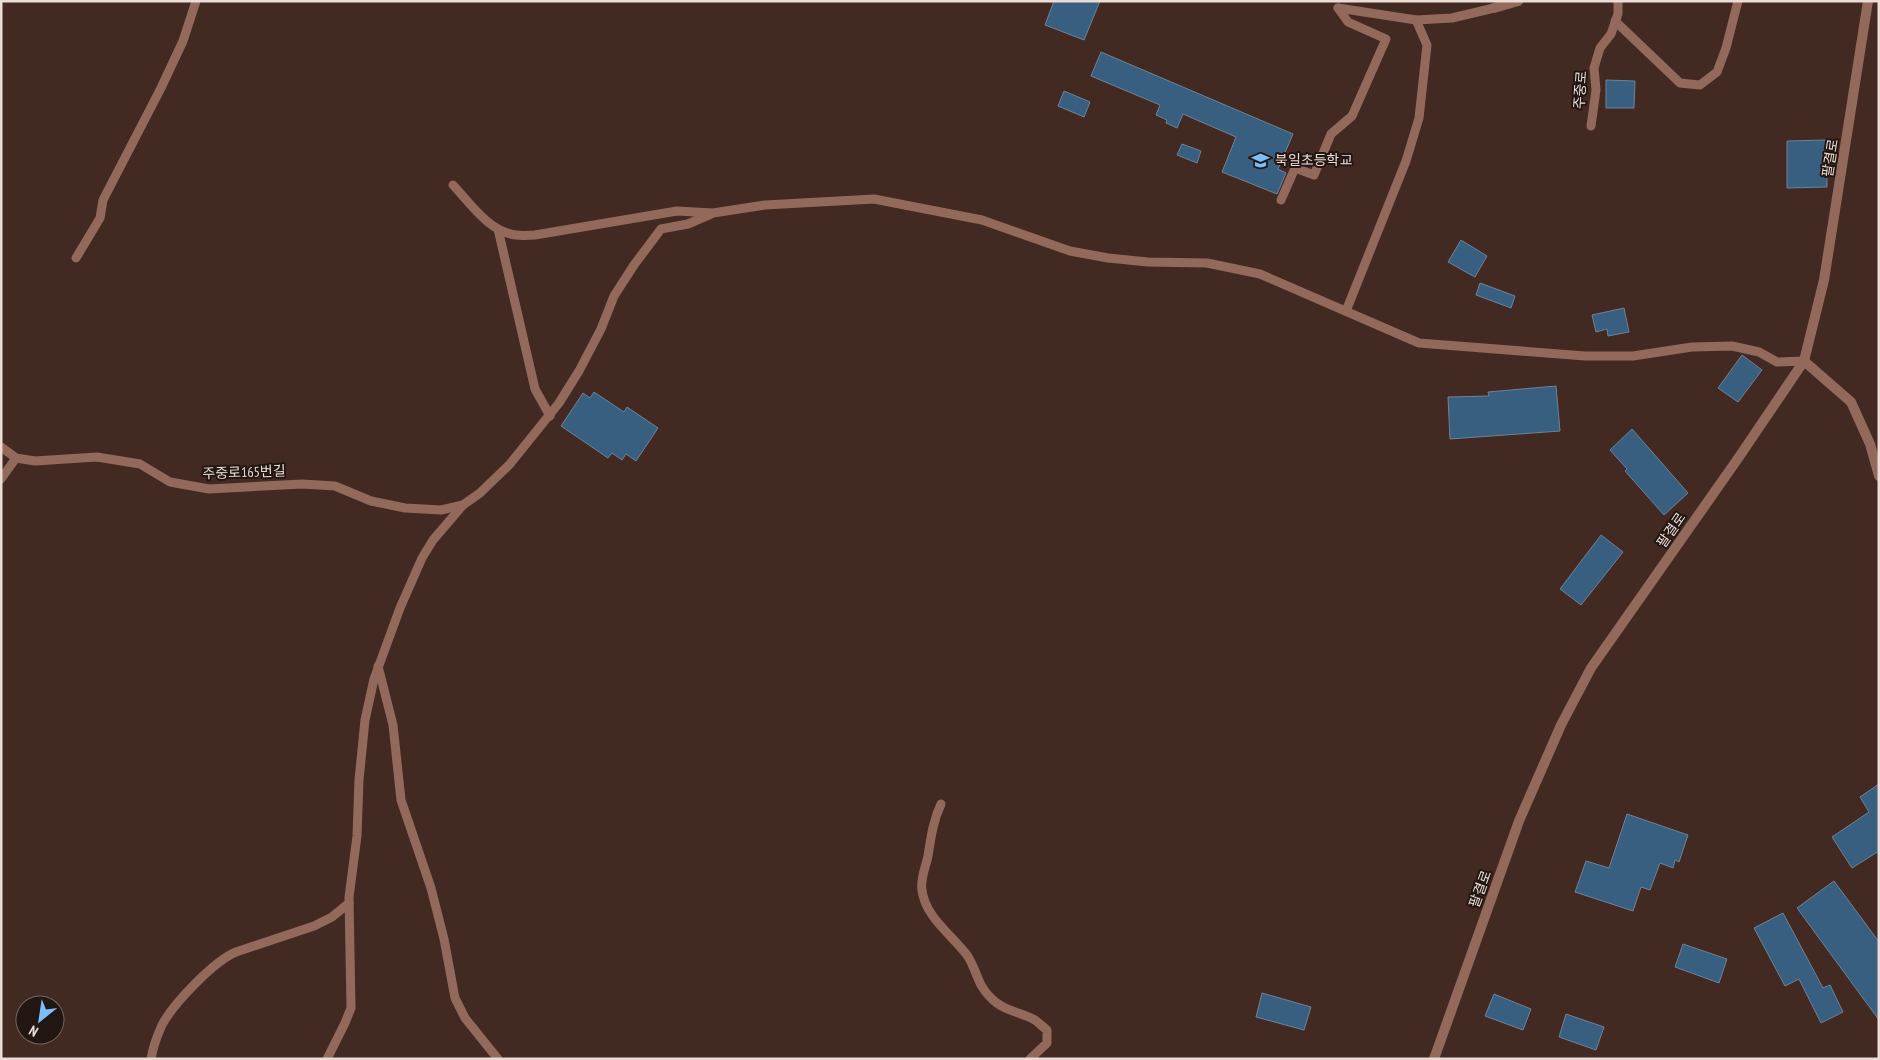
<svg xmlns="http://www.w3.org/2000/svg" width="1880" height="1060" viewBox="0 0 1880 1060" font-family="'PT Sans Narrow','Noto Sans KR',sans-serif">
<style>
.building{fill:#395f80;stroke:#6d8396}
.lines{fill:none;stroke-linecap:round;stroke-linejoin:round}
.service{stroke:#93695b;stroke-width:9}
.minor{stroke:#93695b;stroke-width:10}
.tertiary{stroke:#93695b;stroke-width:10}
.labels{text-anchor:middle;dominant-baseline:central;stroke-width:4;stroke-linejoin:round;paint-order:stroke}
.street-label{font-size:14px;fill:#ecdcd6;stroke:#211612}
.poi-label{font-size:14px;fill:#ecdcd6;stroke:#211612;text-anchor:start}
</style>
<rect width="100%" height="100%" fill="#422a22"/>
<g class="building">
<path d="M1054,1H1100L1084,40L1045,25Z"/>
<path d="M1101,52L1293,134L1278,169L1286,173L1277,194L1222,172L1236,137L1183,114L1177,128L1166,123L1167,120L1156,115L1160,105L1091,76Z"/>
<path d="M1606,80L1635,81L1634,108H1606Z"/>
<path d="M1064,91L1090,102L1084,117L1058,106Z"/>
<path d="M1827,140V187L1787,188V141Z"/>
<path d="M1182,144L1201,151L1197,163L1177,155Z"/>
<path d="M1461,240L1487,256L1475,277L1448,262Z"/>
<path d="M1480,283L1515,296L1511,308L1476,295Z"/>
<path d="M1624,308L1629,332L1608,336L1607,329L1596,332L1592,315Z"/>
<path d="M1742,355L1762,370L1738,402L1718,388Z"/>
<path d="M1556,386L1560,431L1450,439L1448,397L1489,396L1488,392Z"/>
<path d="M594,392L624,412L627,407L658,428L636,461L626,454L622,460L612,453L608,458L561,426L583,393L590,398Z"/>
<path d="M1632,429L1688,493L1664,515L1625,471L1627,469L1610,450Z"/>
<path d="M1601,535L1623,552L1581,605L1560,589Z"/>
<path d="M1879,784V851L1852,868L1832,837L1869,812L1860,797Z"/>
<path d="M1627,814L1688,835L1679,862L1675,860L1673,868L1660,863L1650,890L1641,887L1633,911L1575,892L1586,861L1609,868Z"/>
<path d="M1834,881L1879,942V1020L1797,908Z"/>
<path d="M1783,913L1823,988L1830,985L1843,1012L1821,1023L1799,979L1785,986L1754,928Z"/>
<path d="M1683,944L1727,959L1719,983L1675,967Z"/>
<path d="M1262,993L1311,1007L1304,1030L1256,1017Z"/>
<path d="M1494,994L1531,1009L1523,1030L1485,1016Z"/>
<path d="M1566,1014L1604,1027L1596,1050L1559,1037Z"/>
</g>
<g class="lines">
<g class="service">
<path d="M1338,8L1416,20L1452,18L1494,8"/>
<path d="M1615,21L1680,83L1700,85L1717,72L1726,48L1738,1"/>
<path d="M1591,126L1596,90L1594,68L1600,48L1611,34L1618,14V1"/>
<path d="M453,185C470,203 489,232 516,235C522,236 529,235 535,235L677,211L713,213L765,205L874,199L982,220L1070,251L1108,258L1148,262L1207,263L1260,274L1419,343L1585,356H1633L1692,347L1732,346L1759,352L1777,362L1804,361"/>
<path d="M1281,200L1295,168L1314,175L1331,134L1352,116L1386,39L1348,22L1338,8"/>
<path d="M498,229L535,389L550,416"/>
<path d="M76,258L100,218L103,200L161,88L183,41L196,1"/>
<path d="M1346,311L1406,161L1419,118L1427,45L1416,20"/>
<path d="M1,447L16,458L35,461L97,457L140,464L170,482L209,489L302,484L335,486L371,501L405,508L441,510L463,505"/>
<path d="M1,479L16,458"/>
<path d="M378,666L393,725L401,800L431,888L444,939L455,998L465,1018L498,1059"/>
<path d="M941,804C933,821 931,837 928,856C926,866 920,879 922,890C925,917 952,935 967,955C977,970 977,985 991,998C1003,1011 1021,1012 1035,1020C1039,1023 1043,1027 1047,1030V1043L1030,1059"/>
<path d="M151,1059C153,1047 157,1036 162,1025C173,1004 214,961 236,952L314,926L332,917L349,903"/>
<path d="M327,1059L345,1023L351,1008L349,897L357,836L359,780L365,720L374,679L400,608L422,558L433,540L463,505L480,493L510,464L559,403L579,371L601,329L614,296L634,265L661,229L688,224L711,214"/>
</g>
<g class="minor">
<path d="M1494,8L1518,1"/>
<path d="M1804,361L1851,402L1870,444L1879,476"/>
</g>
<path class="tertiary" d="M1434,1059L1519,821L1561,725L1591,668L1739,457L1804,361L1824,280L1868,1"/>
</g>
<defs>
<symbol id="school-bare" viewBox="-9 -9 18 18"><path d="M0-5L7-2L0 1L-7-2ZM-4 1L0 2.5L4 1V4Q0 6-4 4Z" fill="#7cbef9" stroke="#211612" stroke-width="2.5" paint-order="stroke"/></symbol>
</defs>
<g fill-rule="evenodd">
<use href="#school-bare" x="1248" y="148" width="25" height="25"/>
</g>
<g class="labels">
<g class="street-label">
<text transform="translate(1580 90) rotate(-86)">주중로</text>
<text transform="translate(1830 158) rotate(-81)">팔결로</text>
<text transform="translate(244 472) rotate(-2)">주중로165번길</text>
<text transform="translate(1671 530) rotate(-55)">팔결로</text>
<text transform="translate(1480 889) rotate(-70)">팔결로</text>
</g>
<g class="poi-label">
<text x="1275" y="160">북일초등학교</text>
</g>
</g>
<rect width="1880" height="1060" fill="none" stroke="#ecdcd6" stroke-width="5"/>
<g transform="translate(40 1020) rotate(210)"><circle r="24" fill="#211612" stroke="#726560"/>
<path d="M0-4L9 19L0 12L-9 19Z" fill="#7cbef9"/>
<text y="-8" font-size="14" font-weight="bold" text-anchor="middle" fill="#ecdcd6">N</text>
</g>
</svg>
